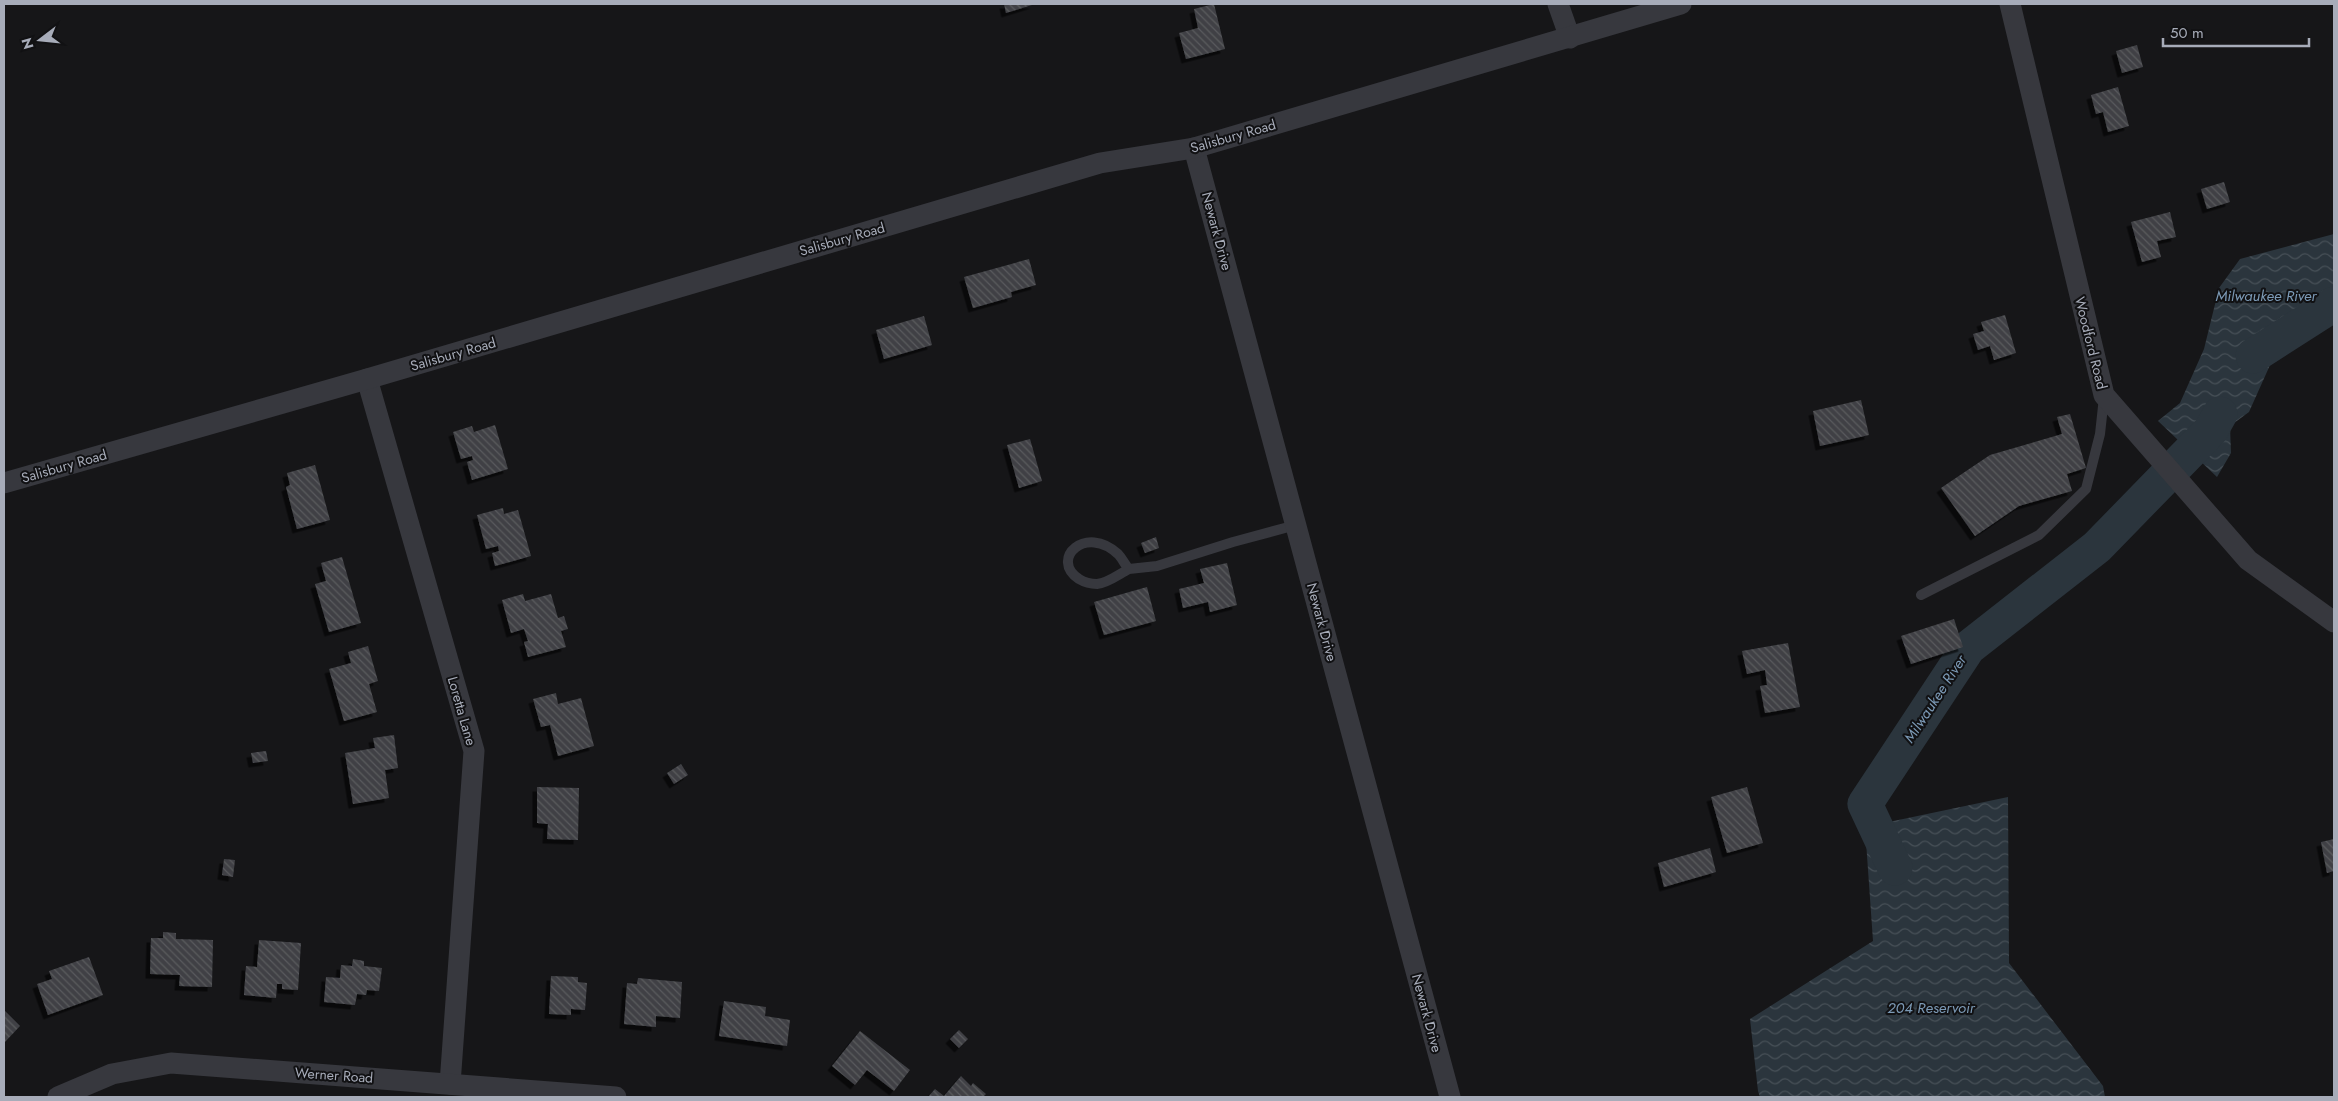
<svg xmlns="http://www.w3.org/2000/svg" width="2338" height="1101" viewBox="0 0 2338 1101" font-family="Jost,sans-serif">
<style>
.water{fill:url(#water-waves)}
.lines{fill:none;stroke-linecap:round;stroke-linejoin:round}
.river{stroke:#2b353d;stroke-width:35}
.building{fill:url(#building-back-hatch);filter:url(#shadow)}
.lane{stroke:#37383e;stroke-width:10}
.street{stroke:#37383e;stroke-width:21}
.labels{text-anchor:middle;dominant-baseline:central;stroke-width:4;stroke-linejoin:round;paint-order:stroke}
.street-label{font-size:14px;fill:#a7acb9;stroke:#111113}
.water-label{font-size:15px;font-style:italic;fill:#7c9ab6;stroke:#111113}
</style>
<defs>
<pattern id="water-waves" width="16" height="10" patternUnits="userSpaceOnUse" patternTransform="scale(1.25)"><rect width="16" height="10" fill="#2b353d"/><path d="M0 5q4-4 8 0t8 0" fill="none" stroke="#475057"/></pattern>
<pattern id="building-back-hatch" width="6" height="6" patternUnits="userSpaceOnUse" patternTransform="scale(1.25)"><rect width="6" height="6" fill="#404145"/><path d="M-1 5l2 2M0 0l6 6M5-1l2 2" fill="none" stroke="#595a5e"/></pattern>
<filter id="shadow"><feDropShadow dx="-4.5" dy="4.5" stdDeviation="0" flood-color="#0009"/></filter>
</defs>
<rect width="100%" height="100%" fill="#161618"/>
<g class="water">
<path d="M2334,234V288L2325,294L2279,345L2249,412L2230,426L2231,453L2217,477L2158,421L2180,403L2204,349L2219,288L2240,259Z"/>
<path d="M2008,797L2009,963L2103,1086L2105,1097H1760L1758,1091L1750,1019L1873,941L1865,827Z"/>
</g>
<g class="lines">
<g class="river">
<path d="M2253,356L2334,304"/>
<path d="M1895,868L1865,804L1968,648L2097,547L2211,430L2220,414"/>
</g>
</g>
<g class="building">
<path d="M1004,4H1035L1006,13Z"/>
<path d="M1214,4L1225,49L1186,59L1179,33L1198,28L1194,9Z"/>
<path d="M2137,45L2143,67L2122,73L2116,51Z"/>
<path d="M2118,87L2129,126L2108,132L2103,112L2096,114L2091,95Z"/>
<path d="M2224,182L2230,202L2207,209L2201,189Z"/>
<path d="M2170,212L2176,237L2157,241L2161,257L2142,262L2131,222Z"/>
<path d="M1029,259L1036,285L1011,292L1012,297L973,308L964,277Z"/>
<path d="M2005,315L2016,353L1994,360L1990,346L1978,350L1973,334L1984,331L1981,322Z"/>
<path d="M924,316L932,345L884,359L876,330Z"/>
<path d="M1861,400L1869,435L1820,446L1813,411Z"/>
<path d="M2070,414L2086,468L2067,474L2072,491L2019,506L1975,536L1941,488L1990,455L2062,434L2057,417Z"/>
<path d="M495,425L508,469L472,480L467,462L473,460L472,456L461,459L453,432L472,426L474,432Z"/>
<path d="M1030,439L1042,481L1019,488L1007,445Z"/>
<path d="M315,465L330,520L297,529L286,487L290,485L287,473Z"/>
<path d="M503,508L504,514L518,510L531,556L495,566L492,553L499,551L498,546L486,549L477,515Z"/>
<path d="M1156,537L1159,548L1145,553L1141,543Z"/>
<path d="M342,557L361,623L329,632L315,584L326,581L321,563Z"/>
<path d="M1227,563L1237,605L1210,612L1208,602L1183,608L1179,589L1204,583L1200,569Z"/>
<path d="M1147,587L1156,621L1104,635L1094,602Z"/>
<path d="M523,594L525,601L551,594L558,618L564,616L568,629L561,631L566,647L528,657L524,642L528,641L524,629L511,633L502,600Z"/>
<path d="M1954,619L1963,647L1911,664L1901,636Z"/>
<path d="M1788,643L1800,707L1765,713L1760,686L1767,685L1765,670L1747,674L1742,651Z"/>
<path d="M368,646L378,681L369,684L377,712L344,721L329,669L351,663L348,652Z"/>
<path d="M556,693L558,704L581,698L594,746L558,756L550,725L541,727L533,699Z"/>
<path d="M394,735L398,768L385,770L389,798L353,804L345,753L375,748L373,738Z"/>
<path d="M266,751L268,761L253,763L251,753Z"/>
<path d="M681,764L688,775L674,784L667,773Z"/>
<path d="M537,787L579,788L578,840L547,839L548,824L537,823Z"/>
<path d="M1747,787L1763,843L1727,853L1711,797Z"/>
<path d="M2334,839V871L2327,873L2321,842Z"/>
<path d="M1710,848L1716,872L1664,887L1658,863Z"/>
<path d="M224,859L235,860L233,877L222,875Z"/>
<path d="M163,932L176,933V939L213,940L212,987L179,986L180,975L150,974L151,938H163Z"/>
<path d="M259,940L301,943L298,990L282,989V984H277L276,998L244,995L246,966L257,967Z"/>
<path d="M89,957L103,995L48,1015L37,984L52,979L49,971Z"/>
<path d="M353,959L364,961V966L382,968L379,991L367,990L366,995L357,994L355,1005L324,1002L326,977L340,978L341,965L352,966Z"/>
<path d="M551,976L578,977V982L587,983L585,1010L571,1009V1015L549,1014Z"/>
<path d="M638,978L682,982L680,1018L656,1016V1027L624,1024L627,983L637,984Z"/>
<path d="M724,1001L766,1007L765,1016L790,1020L787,1046L719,1036Z"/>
<path d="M4,1010L20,1026L4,1043Z"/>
<path d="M959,1030L968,1039L959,1048L950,1039Z"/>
<path d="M860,1031L910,1070L894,1091L867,1070L855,1085L832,1066Z"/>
<path d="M961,1076L971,1086L973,1083L986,1094L983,1097H928L935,1089L944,1096Z"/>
</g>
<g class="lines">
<g class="lane">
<path d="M1129,569C1119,574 1108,583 1097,584C1092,584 1084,582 1079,579C1049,559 1086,524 1118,554C1122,558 1125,565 1129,569L1157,566L1233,542L1296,525"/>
<path d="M1921,595L2039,535L2086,489L2100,434L2104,397"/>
</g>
<g class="street">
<path d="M1558,4L1570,38"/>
<path d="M2010,4L2104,395L2248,560L2334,622"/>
<path d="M1194,148L1450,1097"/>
<path d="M367,379L474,751L450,1084"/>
<path d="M4,483L367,379L1100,163L1194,148L1681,4"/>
<path d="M58,1097L112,1074L171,1063L616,1097"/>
</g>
</g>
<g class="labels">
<g class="street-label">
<text transform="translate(1233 136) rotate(-16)">Salisbury Road</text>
<text transform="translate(1217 231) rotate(75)">Newark Drive</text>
<text transform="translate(842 239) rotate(-16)">Salisbury Road</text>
<text transform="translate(2091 343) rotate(76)">Woodford Road</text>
<text transform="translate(453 354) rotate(-16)">Salisbury Road</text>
<text transform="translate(64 466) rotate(-16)">Salisbury Road</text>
<text transform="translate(1322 622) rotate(75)">Newark Drive</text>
<text transform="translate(462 711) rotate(74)">Loretta Lane</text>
<text transform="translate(1427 1013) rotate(75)">Newark Drive</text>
<text transform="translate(334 1075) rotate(4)">Werner Road</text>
</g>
<g class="water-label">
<text x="2266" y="296">Milwaukee River</text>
<text transform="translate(1935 699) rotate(-57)">Milwaukee River</text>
<text x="1931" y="1008">204 Reservoir</text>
</g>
</g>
<rect width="2338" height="1101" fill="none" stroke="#a7acb9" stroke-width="10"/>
<g transform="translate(40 40) rotate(254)" stroke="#111113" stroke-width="4" paint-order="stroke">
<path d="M0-4L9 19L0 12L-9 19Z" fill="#a7acb9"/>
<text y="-8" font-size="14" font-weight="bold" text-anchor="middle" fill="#a7acb9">N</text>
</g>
<path d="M2163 38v8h146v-8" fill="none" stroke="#a7acb9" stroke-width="2.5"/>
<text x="2170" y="38" font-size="15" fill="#a7acb9" stroke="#111113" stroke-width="4" paint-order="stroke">50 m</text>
</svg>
